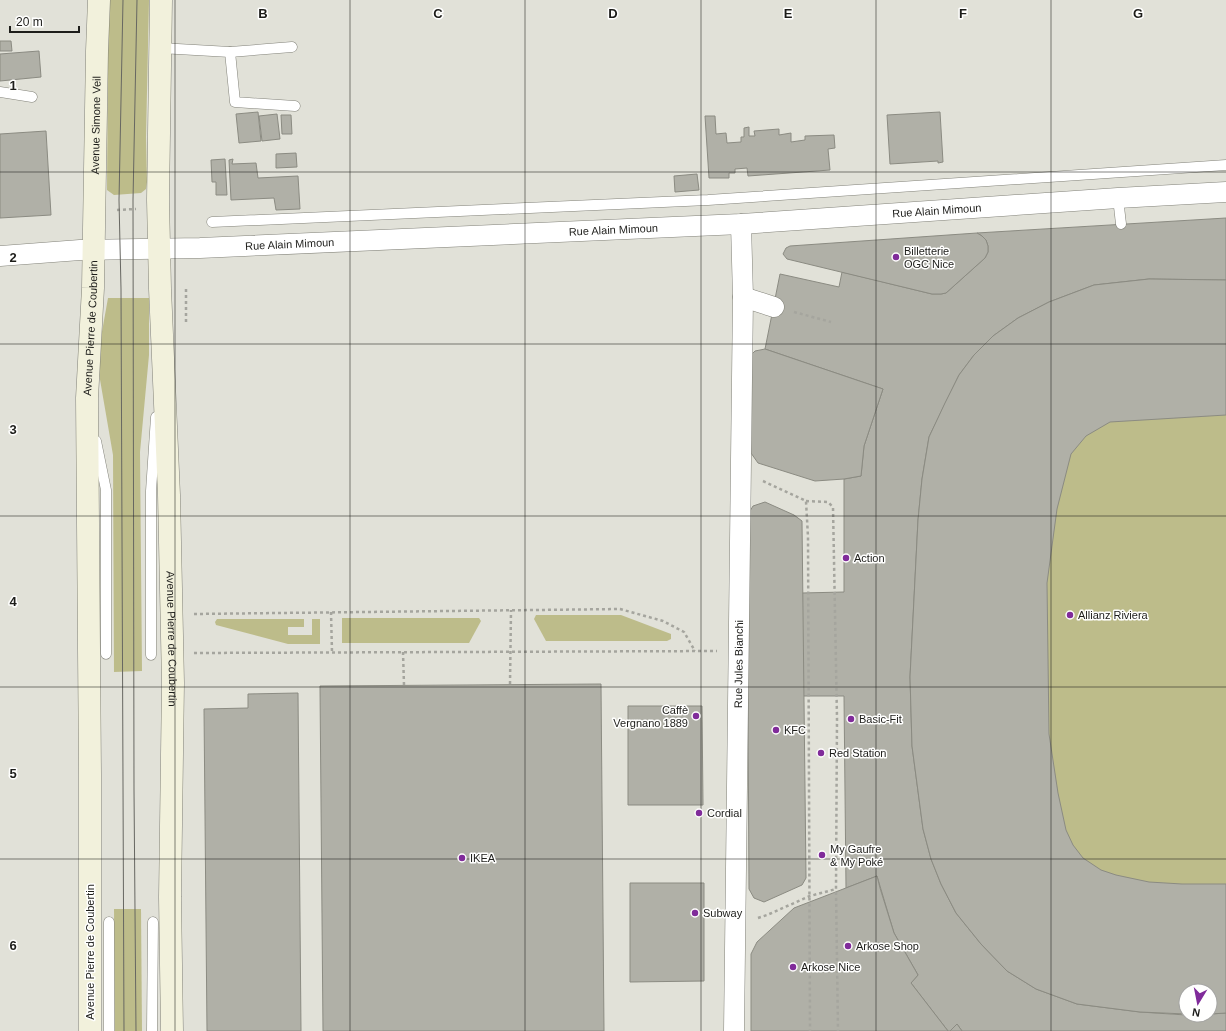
<svg xmlns="http://www.w3.org/2000/svg" width="1226" height="1031" viewBox="0 0 1226 1031" font-family="Arial,sans-serif">
<style>
.green{fill:#bdbc8a}
.building{fill:#b0b0a7;stroke:#8b8b82}
.lines{fill:none;stroke-linecap:round;stroke-linejoin:round}
.lane-casing{stroke:#828279;stroke-width:11}
.street-casing{stroke:#828279;stroke-width:21}
.secondary-casing{stroke:#828279;stroke-width:23}
.path{stroke:#a5a59e;stroke-width:2.5;stroke-dasharray:3 3;stroke-linecap:butt}
.lane{stroke:#fff;stroke-width:10}
.street{stroke:#fff;stroke-width:20}
.secondary{stroke:#f2f1dc;stroke-width:22}
.tram{stroke:#676762;stroke-width:1}
.grid{fill:none;stroke:#1d1d1a;stroke-width:1;stroke-opacity:0.55}
.poi-dot{fill:#802b9a;stroke:#fffffe;stroke-width:1.5}
.labels{text-anchor:middle;dominant-baseline:central;stroke-width:3;stroke-linejoin:round;paint-order:stroke}
.street-label{font-size:11px;fill:#1d1d1a;stroke:#fffffe}
.poi-label{font-size:11px;fill:#1d1d1a;stroke:#fffffe;text-anchor:start}
.grid-label{font-size:13px;text-anchor:middle;font-weight:bold;fill:#1d1d1a;stroke:#fffffe;stroke-width:3;stroke-linejoin:round;paint-order:stroke}
</style>
<rect width="100%" height="100%" fill="#e1e1d8"/>
<g class="green">
<path d="M109,0H149L146,137L147,182L146,189L141,193L114,195L107,190L108,51Z"/>
<path d="M1226,280V1013L1210,991H1186V1014L1140,1012L1077,1004L945,403Z"/>
<path d="M108,298H149V355L140,452L142,671L114,672L113,455L98,368V354Z"/>
<path d="M536,615H621L671,634V639L667,641H546L534,619Z"/>
<path d="M342,618H479L481,621L469,643H342Z"/>
<path d="M217,619H304V627H288V635H312V619H320V644H288L216,625L215,622Z"/>
<path d="M114,909H141L142,1031H115Z"/>
</g>
<g class="building">
<path d="M0,41H11L12,51H0Z"/>
<path d="M39,51L41,77L0,81V54Z"/>
<path d="M258,112L261,141L239,143L236,114Z"/>
<path d="M940,112L943,162L938,163V161L890,164L887,115Z"/>
<path d="M277,114L280,139L262,141L259,116Z"/>
<path d="M281,115H291L292,134H282Z"/>
<path d="M705,116H715L716,134L726,133L727,143L741,142V137H744V128L749,127V136H755L754,131L779,129V135L791,133V142L805,140V136L834,135L835,148L828,149L830,170L748,176L747,168L735,169V173H729V178H709Z"/>
<path d="M46,131L51,215L0,218V134Z"/>
<path d="M296,153L297,167L276,168V154Z"/>
<path d="M225,159L227,195H216V182H212L211,160Z"/>
<path d="M233,159L232,164L256,163L258,178L298,176L300,209L276,210L274,198L231,200L229,160Z"/>
<path d="M697,174L699,190L675,192L674,176Z"/>
<path d="M1226,218V280L1149,279L1094,285L1049,302L1018,318L993,336L974,355L959,375L929,437L922,479L918,520L910,677L912,746L923,829L931,859L941,884L956,913L981,944L1007,971L1036,989L1077,1004L1140,1012L1186,1015H1210V1014L1226,1013V1031H962L957,1024L950,1031H948L911,983L918,975L894,933L877,876L846,888L844,696H803L802,593L844,592V479L861,476L864,446L883,389L765,349L780,274L839,287L842,272L932,294H941L946,293L985,258L988,252V246L986,240L982,236L977,233Z"/>
<path d="M977,233L982,236L986,240L988,246V252L985,258L946,293L941,294H932L787,259L783,254L786,248L790,246Z"/>
<path d="M1149,279L1226,280V415L1110,422L1086,436L1071,454L1057,509L1047,583L1049,734L1058,793L1066,830L1073,845L1083,858L1101,870L1116,875L1149,882L1182,884H1226V1013L1210,1014V991H1186V1014L1140,1012L1077,1004L1036,989L1007,971L981,944L956,913L941,884L931,859L923,829L912,746L910,677L918,520L922,479L929,437L945,403L959,375L974,355L993,336L1018,318L1049,302L1094,285Z"/>
<path d="M765,349L883,389L864,446L861,476L844,479L815,481L758,463L751,453L747,359L755,351Z"/>
<path d="M765,502L794,515L802,521L806,878L802,885L764,902L754,898L749,889L747,516L753,506Z"/>
<path d="M601,684L604,1031H323L320,686Z"/>
<path d="M298,693L301,1031H207L204,709L248,708V694Z"/>
<path d="M628,706H702L703,805H628Z"/>
<path d="M877,876L880,888L894,933L918,975L911,983L948,1031H751V954L757,942L794,908Z"/>
<path d="M630,883H704V981L630,982Z"/>
<path d="M957,1024L962,1031H950Z"/>
</g>
<g class="lines">
<defs>
<g id="lane">
<path d="M160,48L230,52L292,47"/>
<path d="M230,52L235,102L295,106"/>
<path d="M0,92L32,97"/>
<path d="M1118,198L1121,224"/>
<path d="M212,222L708,200L1226,165"/>
<path d="M96,441L106,490V654"/>
<path d="M151,655V491L156,417"/>
<path d="M109,922V1031"/>
<path d="M152,1031L153,922"/>
</g>
<g id="street">
<path id="s1" d="M0,256L80,250L200,248L741,224L1118,198L1226,192"/>
<path d="M743,297L774,307"/>
<path id="s2" d="M734,1031L743,297L741,224"/>
</g>
<g id="secondary">
<path id="s3" d="M161,0L158,200L160,289L169,495L173,683L170,897L172,1031"/>
<path id="s4" d="M90,1031V774L87,398L93,288L97,51L99,0"/>
</g>
</defs>
<use href="#lane" class="lane-casing"/>
<use href="#street" class="street-casing"/>
<use href="#secondary" class="secondary-casing"/>
<g class="path">
<path d="M117,210L136,209"/>
<path d="M186,289V325"/>
<path d="M794,312L831,322"/>
<path d="M763,481L806,501L808,537L810,1031"/>
<path d="M806,501L828,502L833,507L837,718L836,889L838,1031"/>
<path d="M331,612L332,652"/>
<path d="M194,614L620,609L663,621L684,632L695,651"/>
<path d="M403,652L404,685"/>
<path d="M194,653L717,651"/>
<path d="M510,684L511,610"/>
<path d="M758,918L767,915L810,896L836,889"/>
</g>
<use href="#lane" class="lane"/>
<use href="#street" class="street"/>
<use href="#secondary" class="secondary"/>
<g class="tram">
<path d="M123,0L119,200L121,289L124,1031"/>
<path d="M136,1031L134,790L133,200L137,0"/>
</g>
</g>
<path class="grid" d="M175,0V1031M350,0V1031M525,0V1031M701,0V1031M876,0V1031M1051,0V1031M0,172H1226M0,344H1226M0,516H1226M0,687H1226M0,859H1226"/>
<g class="poi-dot">
<circle cx="896" cy="257" r="4"/>
<circle cx="846" cy="558" r="4"/>
<circle cx="1070" cy="615" r="4"/>
<circle cx="696" cy="716" r="4"/>
<circle cx="851" cy="719" r="4"/>
<circle cx="776" cy="730" r="4"/>
<circle cx="821" cy="753" r="4"/>
<circle cx="699" cy="813" r="4"/>
<circle cx="822" cy="855" r="4"/>
<circle cx="462" cy="858" r="4"/>
<circle cx="695" cy="913" r="4"/>
<circle cx="848" cy="946" r="4"/>
<circle cx="793" cy="967" r="4"/>
</g>
<g class="labels">
<g class="street-label">
<text stroke="none"><textPath href="#s4" startOffset="906">Avenue Simone Veil</textPath></text>
<text stroke="none"><textPath href="#s1" startOffset="938">Rue Alain Mimoun</textPath></text>
<text stroke="none"><textPath href="#s1" startOffset="614">Rue Alain Mimoun</textPath></text>
<text stroke="none"><textPath href="#s1" startOffset="290">Rue Alain Mimoun</textPath></text>
<text stroke="none"><textPath href="#s4" startOffset="703">Avenue Pierre de Coubertin</textPath></text>
<text stroke="none"><textPath href="#s3" startOffset="639">Avenue Pierre de Coubertin</textPath></text>
<text stroke="none"><textPath href="#s2" startOffset="367">Rue Jules Bianchi</textPath></text>
<text transform="translate(90 952) rotate(-90)">Avenue Pierre de Coubertin</text>
</g>
<g class="poi-label">
<text x="904" y="251">Billetterie<tspan x="904" dy="13">OGC Nice</tspan></text>
<text x="854" y="558">Action</text>
<text x="1078" y="615">Allianz Riviera</text>
<text x="688" y="710" text-anchor="end">Caffè<tspan x="688" dy="13">Vergnano 1889</tspan></text>
<text x="859" y="719">Basic-Fit</text>
<text x="784" y="730">KFC</text>
<text x="829" y="753">Red Station</text>
<text x="707" y="813">Cordial</text>
<text x="830" y="849">My Gaufre<tspan x="830" dy="13">&amp; My Poké</tspan></text>
<text x="470" y="858">IKEA</text>
<text x="703" y="913">Subway</text>
<text x="856" y="946">Arkose Shop</text>
<text x="801" y="967">Arkose Nice</text>
</g>
</g>
<g class="grid-label">
<text x="263" y="18">B</text>
<text x="438" y="18">C</text>
<text x="613" y="18">D</text>
<text x="788" y="18">E</text>
<text x="963" y="18">F</text>
<text x="1138" y="18">G</text>
<text x="13" y="90">1</text>
<text x="13" y="262">2</text>
<text x="13" y="434">3</text>
<text x="13" y="606">4</text>
<text x="13" y="778">5</text>
<text x="13" y="950">6</text>
</g>
<g transform="translate(1198 1003) rotate(190)"><circle r="19" fill="#fffffe" stroke="#a5a5a3"/>
<path d="M0-3L7 15L0 10L-7 15Z" fill="#802b9a"/>
<text y="-6" font-size="11" font-weight="bold" text-anchor="middle" fill="#1d1d1a">N</text>
</g>
<path d="M10 26v6h69v-6" fill="none" stroke="#1d1d1a" stroke-width="2"/>
<text x="16" y="26" font-size="12" fill="#1d1d1a" stroke="#fffffe" stroke-width="3" paint-order="stroke">20 m</text>
</svg>
